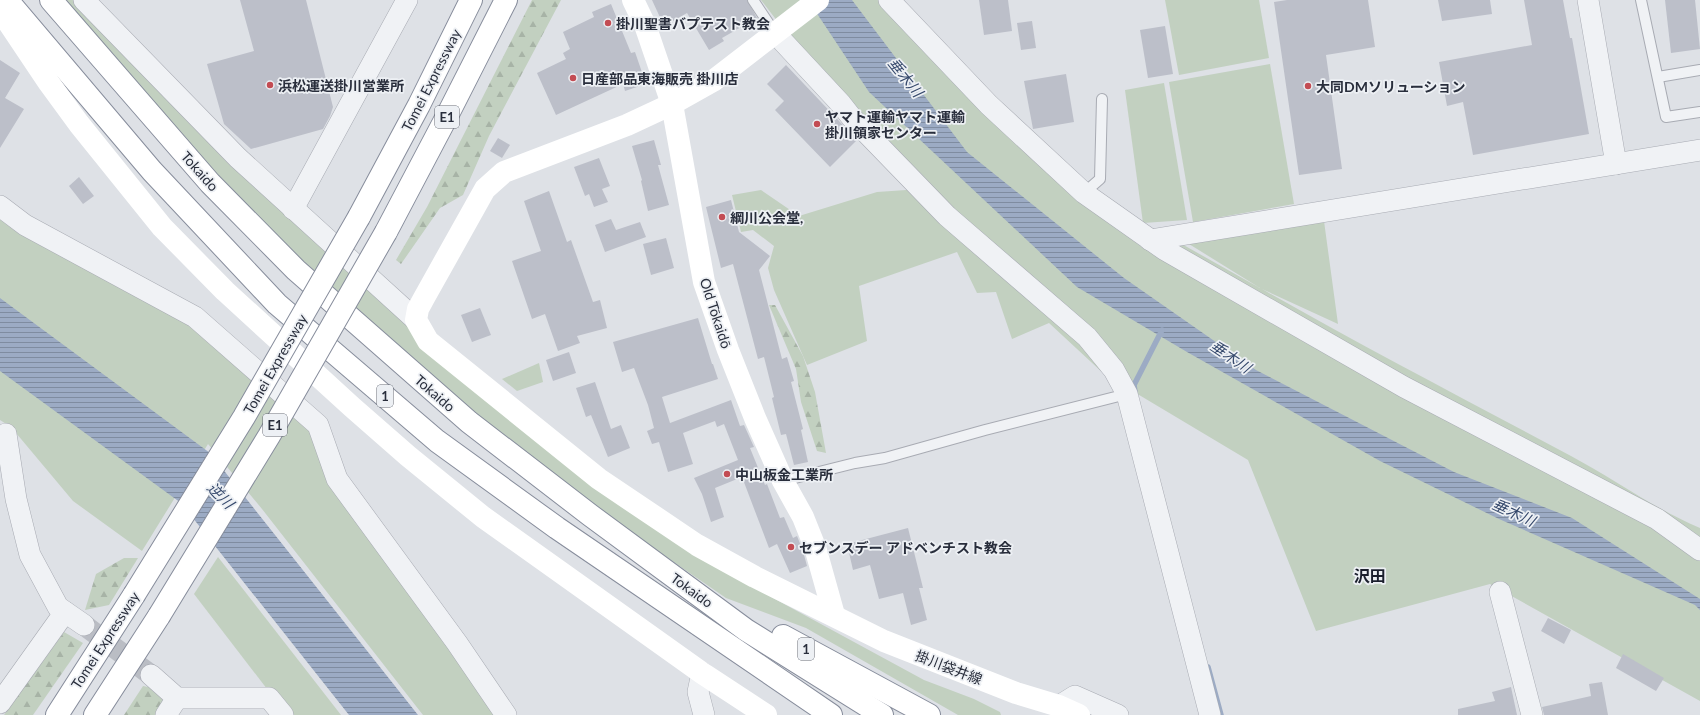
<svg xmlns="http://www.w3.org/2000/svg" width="1700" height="715" viewBox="0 0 1700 715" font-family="Lato,'Noto Sans JP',sans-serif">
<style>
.grass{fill:#c2d0c0}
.forest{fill:url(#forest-firs)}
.water{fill:url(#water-rules)}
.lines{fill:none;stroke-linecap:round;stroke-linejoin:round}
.stream{stroke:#9cabc4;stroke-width:5.5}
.building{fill:#bcbfc9}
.street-tunnel{stroke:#babdc4;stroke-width:21;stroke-dasharray:21 10;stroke-linecap:butt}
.lane-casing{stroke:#a8abb3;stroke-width:12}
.street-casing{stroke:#a8abb3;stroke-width:22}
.highway-casing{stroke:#878d9c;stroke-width:24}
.lane{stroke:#f0f2f5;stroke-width:10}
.street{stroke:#f0f2f5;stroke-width:21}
.secondary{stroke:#fff;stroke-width:22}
.highway{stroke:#fff;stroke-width:22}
.highway-bridge-casing{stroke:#878d9c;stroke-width:24;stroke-linecap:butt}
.highway-bridge{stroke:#fff;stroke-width:22}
.poi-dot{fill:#c34c53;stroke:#edf0f4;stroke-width:1.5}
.labels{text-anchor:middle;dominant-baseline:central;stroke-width:3.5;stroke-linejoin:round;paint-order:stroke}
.shield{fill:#edf0f4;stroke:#646873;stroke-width:1}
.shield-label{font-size:13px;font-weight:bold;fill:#292e3c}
.poi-label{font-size:14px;font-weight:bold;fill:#292e3c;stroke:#edf0f4;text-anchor:start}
.street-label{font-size:14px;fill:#292e3c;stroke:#edf0f4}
.water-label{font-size:15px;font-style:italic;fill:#36496c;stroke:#edf0f4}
.quarter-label{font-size:16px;font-weight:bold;fill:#1b1f2d;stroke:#edf0f4}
</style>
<defs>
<pattern id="forest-firs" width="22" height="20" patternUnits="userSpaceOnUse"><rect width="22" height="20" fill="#c2d0c0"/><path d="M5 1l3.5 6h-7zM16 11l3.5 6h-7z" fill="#a7b3a6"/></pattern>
<pattern id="water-rules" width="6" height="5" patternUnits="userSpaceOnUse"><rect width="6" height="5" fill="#9cabc4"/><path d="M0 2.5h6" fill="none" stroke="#7f8ca0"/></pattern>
</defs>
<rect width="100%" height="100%" fill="#dee1e6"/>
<g class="grass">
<path d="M65,0H75L407,319L751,586L924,680L974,699L1000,712L1001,715H958L806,628L726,598L595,508L473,414L295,255L220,180Z"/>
<path d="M761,0H899L940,53L1148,245L1180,243L1260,288L1189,244L1324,221L1338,324L1262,289C1364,347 1468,401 1571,456C1614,479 1655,509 1700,528V701L1490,584L1316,631L1248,460L1104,374L1049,323L1012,339L996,292L977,293L957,252L859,286L867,341L807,365L774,290L768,268L774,246L753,230L741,232L732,195L761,190L799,216L877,192L921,189L841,104Z"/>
<path d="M1165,0H1259L1269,58L1179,75Z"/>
<path d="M1270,64L1294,204L1193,222L1169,82Z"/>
<path d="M1164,83L1187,220L1143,223L1125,90Z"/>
<path d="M0,216L196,318L314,432L501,715H423L262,509L208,444L142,551L73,501L11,427L0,420Z"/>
<path d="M539,363L543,382L517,391L502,379Z"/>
<path d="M218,557L341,715H287L194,594Z"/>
</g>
<g class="forest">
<path d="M532,0H561L489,136L463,195L440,208L401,264L396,260L427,207Z"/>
<path d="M769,305H775L803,356L815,392L826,453L817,451L801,402L796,369Z"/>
<path d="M124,558H138L109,605L85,610L96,574Z"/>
<path d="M64,632L83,643L33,715H4Z"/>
<path d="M143,686L158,689L164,704L157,715H124Z"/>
</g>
<g class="water">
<path d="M808,0H852L967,152L1124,278L1256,370L1454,472L1572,518L1700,599V610L1695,605L1499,519L1380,461L1187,352L1077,287L869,92Z"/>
<path d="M0,298L210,453L418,715H349L181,503L0,371Z"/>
</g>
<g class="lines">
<g class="stream">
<path d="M1135,392L1134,385L1162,330"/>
<path d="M1208,667L1221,715"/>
</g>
</g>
<g class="building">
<path d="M240,0H306L333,107L330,116L323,129L251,149L224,124L207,64L254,51Z"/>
<path d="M652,0H747L757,18L722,38L724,41L709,50L687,13L664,26Z"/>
<path d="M979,0H1008L1012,31L984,35Z"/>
<path d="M1287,0H1368L1375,47L1326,55L1342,169L1299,175L1274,2Z"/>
<path d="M1438,0H1490L1492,14L1442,21Z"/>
<path d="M1524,0H1563L1570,38H1572L1589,134L1473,155L1463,102L1447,106L1439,62L1532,45Z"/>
<path d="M1665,0H1695L1700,49L1671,53Z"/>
<path d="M611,4L631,53L635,52L646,84L625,91L623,84L556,115L537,73L566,59L563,53L570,49L563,32L594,17L592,12Z"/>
<path d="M1032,21L1036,48L1021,50L1017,23Z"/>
<path d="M1165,26L1173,74L1148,78L1140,30Z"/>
<path d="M0,60L20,73L5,98L24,109L0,148Z"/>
<path d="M786,65L857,140L830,167L775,110L784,101L767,84Z"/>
<path d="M1066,74L1074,122L1033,129L1024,81Z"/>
<path d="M498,138L510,145L502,158L490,151Z"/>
<path d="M654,140L661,165H658L669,205L648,211L641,181L642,180L632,146Z"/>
<path d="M599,158L610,186L602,189L608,202L594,207L589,194L585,196L574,167Z"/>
<path d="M79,177L94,196L83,204L69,186Z"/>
<path d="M549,191L567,242L571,240L593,302L600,300L607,328L577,336L580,343L558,351L545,314L532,319L512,261L541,251L524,201Z"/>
<path d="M731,200L739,232L770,256L759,270L782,359L787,357L794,381L791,382L803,429L801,430L808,462L794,465L786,434L781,435L772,398L774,397L764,357L758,359L733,264L721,268L706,207Z"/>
<path d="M611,219L616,230L640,222L646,237L605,252L595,225Z"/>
<path d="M666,238L674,268L651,275L643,244Z"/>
<path d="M480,308L491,335L472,342L461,315Z"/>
<path d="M698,318L712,364H713L718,379L662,397L670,423L731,400L740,426L744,425L754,447L750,448L765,485L767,484L780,518L784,517L793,538L797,536L803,551L807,566L790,573L777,544L769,548L742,477L715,488L724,517L711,522L702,494L694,478L738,460L724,424L717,427L715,421L683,433L693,464L668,472L659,442L652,444L647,431L654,428L648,405L634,368L622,372L613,342Z"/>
<path d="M569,352L576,373L553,381L546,360Z"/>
<path d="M595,382L611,429L621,425L630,448L608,457L591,415L586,417L576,388Z"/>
<path d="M908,528L923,588H919L927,620L911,625L903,593L879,599L870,565L853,570L847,544Z"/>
<path d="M1548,618L1571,630L1564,644L1541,631Z"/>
<path d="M1623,654L1664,678L1656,691L1616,668Z"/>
<path d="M1602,682L1608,715H1544L1542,707L1591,696L1589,684Z"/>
<path d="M1511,687L1517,715H1458V709L1495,701L1492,692Z"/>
</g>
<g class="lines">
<path class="street-tunnel" d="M84,625L151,675"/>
<defs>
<g id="lane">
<path d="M753,0L775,33"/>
<path d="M1641,0L1666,117L1700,112"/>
<path d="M1658,77L1700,70"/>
<path d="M1084,193L1100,179L1102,99"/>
<path d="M783,481L855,463L885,458L985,430L1127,394"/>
</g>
<g id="street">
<path d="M84,0L238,158L416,320"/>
<path d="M889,0L989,105L1084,193L1165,250L1404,387L1657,519L1700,550"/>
<path d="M1588,0L1616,164"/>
<path d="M775,33L841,104L852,118L947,216L1087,337L1114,370L1127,394L1210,715"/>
<path d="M0,206L25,225L195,317L318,425L337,479L457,643L506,715"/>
<path d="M293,209L407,0"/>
<path d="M1150,240L1700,150"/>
<path d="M6,434L16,499L30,555L58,607L84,625"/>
<path d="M1500,592L1532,715"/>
<path d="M702,673L698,692L704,715"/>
<path d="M151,675L177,698H269L283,715"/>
<path d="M0,703L65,612"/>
<path d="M1059,706L1075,696L1118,715"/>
<path d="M166,715L177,698"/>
</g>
<g id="highway">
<path d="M7,0L152,171L277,304L437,441L557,528L831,715"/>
<path d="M51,0L210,183L296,270L469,422L590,515L746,630L882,715"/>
<path d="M359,217L419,105L471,0"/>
<path d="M386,232L445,120L506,0"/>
<path d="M783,636L929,715"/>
<path d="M57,715L134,595"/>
<path d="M95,715L159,616"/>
</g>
</defs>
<use href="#lane" class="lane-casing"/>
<use href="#street" class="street-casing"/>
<use href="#highway" class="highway-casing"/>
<use href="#lane" class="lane"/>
<use href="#street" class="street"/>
<g class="secondary">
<path d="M633,0L645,25L672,104L704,282L728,350L755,418L783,481L803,517L815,547L834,615"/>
<path d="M818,0L713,81L672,104L627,125L504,172L485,189L424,298L418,309L416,320L428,341L599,479L697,545L755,577L884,641L1016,693L1059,706L1079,715"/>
<path d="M0,10L49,83L79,124L162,227L225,291L352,407L408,456L483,517L702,673L766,715"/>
</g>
<use href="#highway" class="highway"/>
<defs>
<g id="highway-bridge">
<path d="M134,595L244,417L359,217"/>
<path d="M159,616L269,436L386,232"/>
</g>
</defs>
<use href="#highway-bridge" class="highway-bridge-casing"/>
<use href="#highway-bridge" class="highway-bridge"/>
</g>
<g class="poi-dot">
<circle cx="608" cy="23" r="4"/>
<circle cx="573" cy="78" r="4"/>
<circle cx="270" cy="85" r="4"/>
<circle cx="1308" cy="86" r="4"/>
<circle cx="817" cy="124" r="4"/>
<circle cx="722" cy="217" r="4"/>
<circle cx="727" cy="474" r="4"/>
<circle cx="791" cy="547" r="4"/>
</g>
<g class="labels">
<g class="shield">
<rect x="435" y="106" width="24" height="22" rx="3"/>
<rect x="377" y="385" width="16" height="22" rx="3"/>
<rect x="263" y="414" width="24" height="22" rx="3"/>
<rect x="798" y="638" width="16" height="22" rx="3"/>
</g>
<g class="shield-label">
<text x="447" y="117">E1</text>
<text x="385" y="396">1</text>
<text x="275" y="425">E1</text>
<text x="806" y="649">1</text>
</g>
<g class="poi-label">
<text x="616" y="23">掛川聖書バプテスト教会</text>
<text x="581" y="78">日産部品東海販売 掛川店</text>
<text x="278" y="85">浜松運送掛川営業所</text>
<text x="1316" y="86">大同DMソリューション</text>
<text x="825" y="116">ヤマト運輸ヤマト運輸<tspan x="825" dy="16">掛川領家センター</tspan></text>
<text x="730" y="217">綱川公会堂,</text>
<text x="735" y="474">中山板金工業所</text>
<text x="799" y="547">セブンスデー アドベンチスト教会</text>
</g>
<g class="street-label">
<text transform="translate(431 80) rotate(-63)">Tomei Expressway</text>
<text transform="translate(200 171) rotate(48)">Tokaido</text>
<text transform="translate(716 313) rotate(72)">Old Tōkaidō</text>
<text transform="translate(275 364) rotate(-60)">Tomei Expressway</text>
<text transform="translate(435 393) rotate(41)">Tokaido</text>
<text transform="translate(692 590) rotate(36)">Tokaido</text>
<text transform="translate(105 640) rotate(-57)">Tomei Expressway</text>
<text transform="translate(949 667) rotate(21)">掛川袋井線</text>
</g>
<g class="water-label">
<text transform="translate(906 77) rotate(51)">垂木川</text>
<text transform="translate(1231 356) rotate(34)">垂木川</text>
<text transform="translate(221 495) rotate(45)">逆川</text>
<text transform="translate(1514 512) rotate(25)">垂木川</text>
</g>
<g class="quarter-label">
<text x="1370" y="575">沢田</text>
</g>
</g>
</svg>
